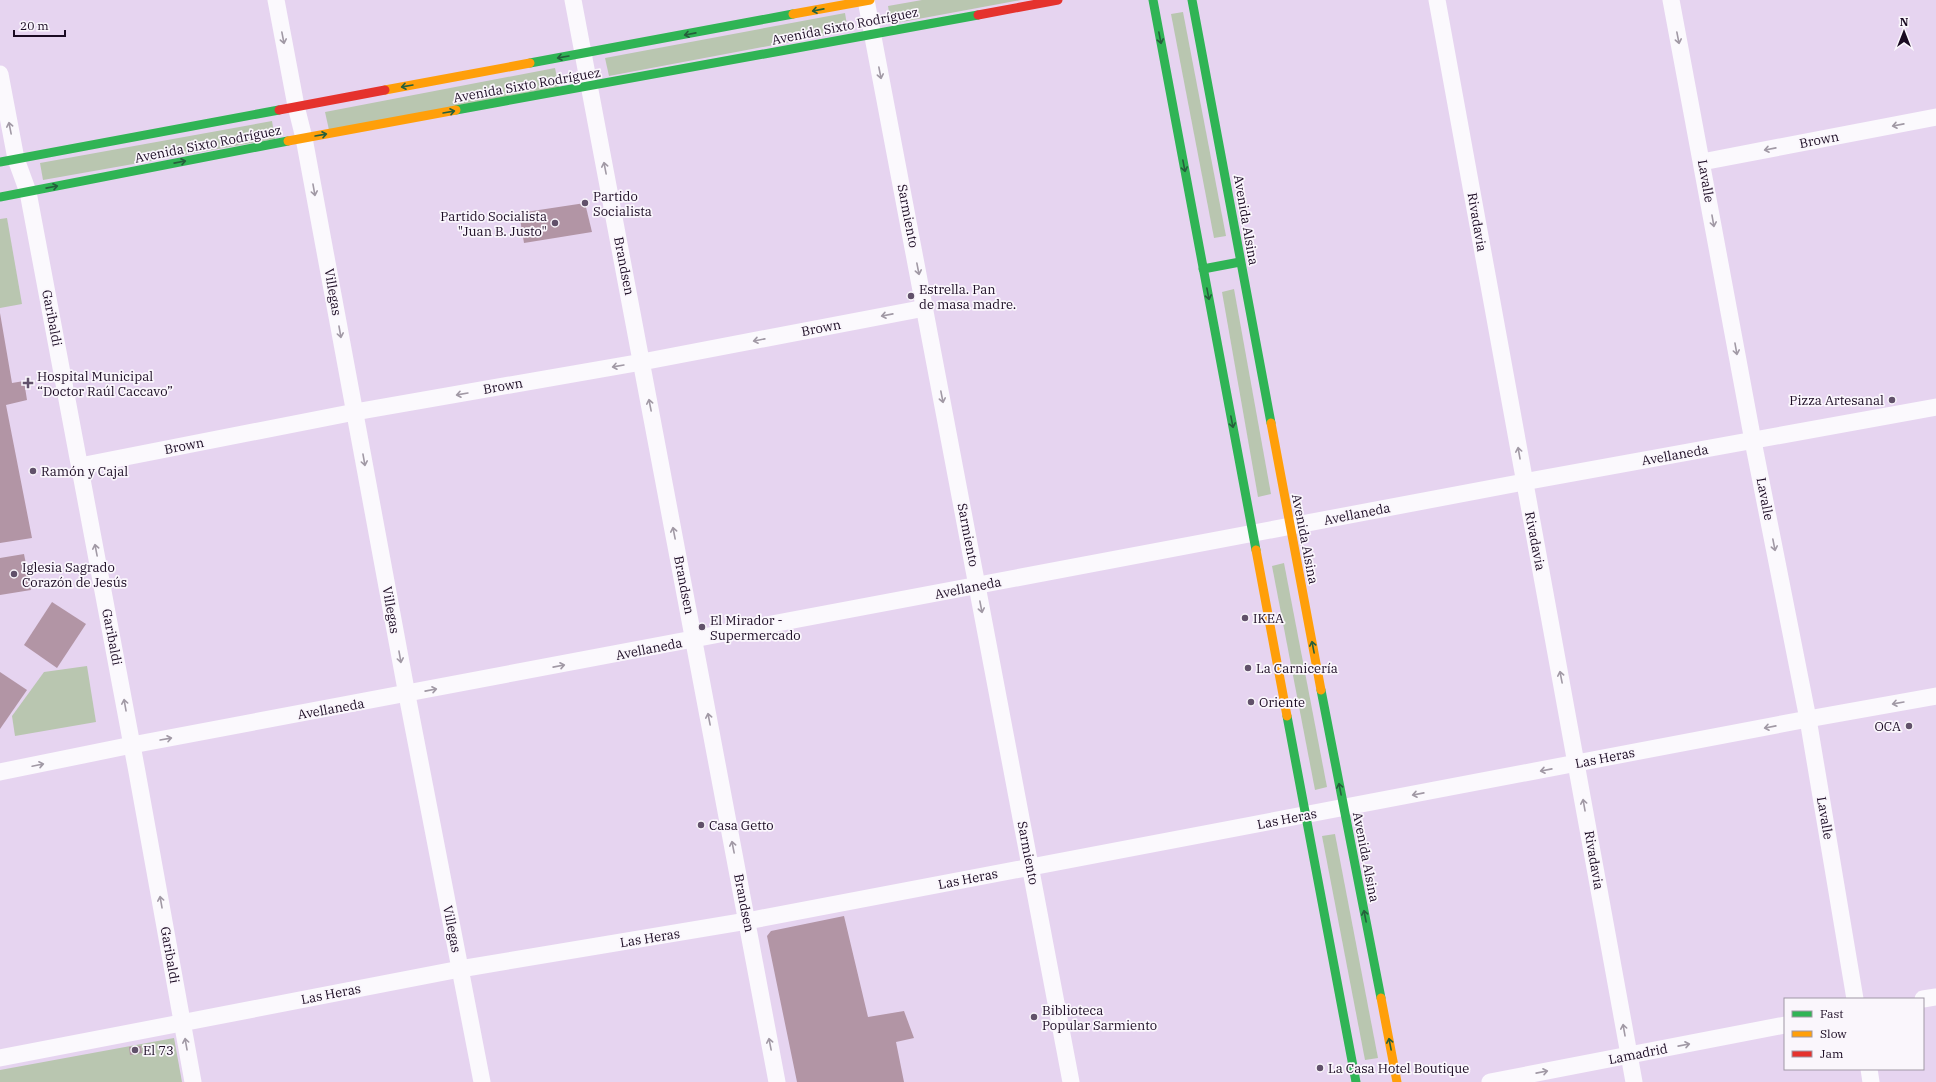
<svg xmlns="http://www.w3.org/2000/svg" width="1936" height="1082" viewBox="0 0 1936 1082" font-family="'IBM Plex Serif',serif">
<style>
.green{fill:#b9c6b0}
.building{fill:#b295a5}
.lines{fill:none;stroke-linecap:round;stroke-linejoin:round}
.street{stroke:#fbf9fd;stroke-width:17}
.fast{stroke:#30b455;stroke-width:9}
.slow{stroke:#ff9f0a;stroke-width:9}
.jam{stroke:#e5322d;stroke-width:9}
.oneway{stroke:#255f3c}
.oneway2{stroke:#a199a5}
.poi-dot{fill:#61516a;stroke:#faf6fc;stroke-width:1.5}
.labels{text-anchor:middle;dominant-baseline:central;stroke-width:3.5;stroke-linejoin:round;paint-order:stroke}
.street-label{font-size:13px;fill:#1a0a22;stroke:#faf6fc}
.poi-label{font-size:13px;fill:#1a0a22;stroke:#faf6fc;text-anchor:start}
</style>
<rect width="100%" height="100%" fill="#e6d4f0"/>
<g class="green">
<path d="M922,0H1021L891,24L888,6Z"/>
<path d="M1183,12L1226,236L1214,238L1171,14Z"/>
<path d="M845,13L848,31L609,76L605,58Z"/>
<path d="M555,68L559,87L329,130L325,112Z"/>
<path d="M272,121L275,139L43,180L40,163Z"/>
<path d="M7,218L22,304L0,308V219Z"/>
<path d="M1234,289L1271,494L1258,497L1222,292Z"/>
<path d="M1284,563L1327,787L1315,790L1272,566Z"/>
<path d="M87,666L96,722L15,736L12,716L44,672Z"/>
<path d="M1335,834L1378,1058L1365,1060L1322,836Z"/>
<path d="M174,1038L182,1082H0V1070Z"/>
</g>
<g class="building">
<path d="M585,203L592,232L524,243L519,213Z"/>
<path d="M0,313L12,383L24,381L27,400L6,405L32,538L0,543Z"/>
<path d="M24,554L31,590L0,595V558Z"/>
<path d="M52,602L86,624L57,668L24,645Z"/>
<path d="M0,672L27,690L0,729Z"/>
<path d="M844,916L868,1017L904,1011L914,1038L896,1042L904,1082H797L767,936L771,931Z"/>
<path d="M141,1046L142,1053L130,1055L129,1047Z"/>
</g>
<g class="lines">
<g class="street">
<path d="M276,0L296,106L304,138L407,695L482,1082"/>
<path d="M573,0L777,1082"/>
<path d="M866,0L1071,1082"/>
<path d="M1437,0L1634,1082"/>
<path d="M1671,0L1753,441L1808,719L1855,999"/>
<path d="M0,74L16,159L28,192L137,772L193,1082"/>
<path d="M1702,162L1936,117"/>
<path d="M80,466L355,412L642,362L925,308"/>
<path d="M0,772L132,745L1524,482L1936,407"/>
<path d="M1923,999L1936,997"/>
<path d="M0,1058L460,969L747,921L1808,719L1936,696"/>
<path d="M1869,1069L1871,1082"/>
<path d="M1490,1082L1785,1025"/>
</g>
<g class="fast">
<path d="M1153,0L1256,550"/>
<path d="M1192,0L1271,423"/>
<path d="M530,63L793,14"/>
<path d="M456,110L978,15"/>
<path d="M0,162L279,110"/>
<path d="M0,197L288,141"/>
<path d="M1203,269L1240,262"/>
<path d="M1321,690L1381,998"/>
<path d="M1287,716L1356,1082"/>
</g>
<g class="slow">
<path d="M793,14L870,0"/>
<path d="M385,90L530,63"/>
<path d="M288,141L456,110"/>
<path d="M1271,423L1321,690"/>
<path d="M1256,550L1287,716"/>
<path d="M1381,998L1397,1082"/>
</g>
<g class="jam">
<path d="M978,15L1058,0"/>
<path d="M279,110L385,90"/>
</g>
</g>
<defs><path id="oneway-shaft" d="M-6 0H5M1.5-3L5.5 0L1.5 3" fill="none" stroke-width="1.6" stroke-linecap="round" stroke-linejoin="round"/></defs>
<g class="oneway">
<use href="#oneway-shaft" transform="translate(818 10) rotate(169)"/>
<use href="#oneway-shaft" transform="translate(690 34) rotate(169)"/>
<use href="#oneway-shaft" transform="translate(1160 38) rotate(79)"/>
<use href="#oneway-shaft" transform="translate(563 57) rotate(170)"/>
<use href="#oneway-shaft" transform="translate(407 86) rotate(170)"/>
<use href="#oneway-shaft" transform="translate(449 112) rotate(-10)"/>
<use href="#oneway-shaft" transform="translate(321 135) rotate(-10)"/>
<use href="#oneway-shaft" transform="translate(180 162) rotate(-11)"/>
<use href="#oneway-shaft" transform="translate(1184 166) rotate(79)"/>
<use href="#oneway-shaft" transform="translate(52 187) rotate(-11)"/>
<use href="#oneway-shaft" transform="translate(1208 294) rotate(79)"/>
<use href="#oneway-shaft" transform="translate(1232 422) rotate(79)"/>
<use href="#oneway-shaft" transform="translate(1313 647) rotate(-101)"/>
<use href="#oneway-shaft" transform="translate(1340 789) rotate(-101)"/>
<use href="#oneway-shaft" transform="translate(1365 916) rotate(-101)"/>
<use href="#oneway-shaft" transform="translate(1390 1044) rotate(-101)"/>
</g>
<g class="oneway2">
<use href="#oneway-shaft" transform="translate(283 38) rotate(79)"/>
<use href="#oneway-shaft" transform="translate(1678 38) rotate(79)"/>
<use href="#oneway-shaft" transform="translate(880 73) rotate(79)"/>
<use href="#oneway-shaft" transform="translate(1898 125) rotate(169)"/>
<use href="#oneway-shaft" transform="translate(10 128) rotate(-101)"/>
<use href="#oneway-shaft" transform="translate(1770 149) rotate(169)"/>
<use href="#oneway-shaft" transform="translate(605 168) rotate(-101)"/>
<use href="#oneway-shaft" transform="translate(314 190) rotate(80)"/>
<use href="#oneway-shaft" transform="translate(1713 221) rotate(80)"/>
<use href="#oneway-shaft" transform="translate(918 269) rotate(79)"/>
<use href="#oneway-shaft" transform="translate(887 315) rotate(169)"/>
<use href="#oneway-shaft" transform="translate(340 332) rotate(80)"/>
<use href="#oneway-shaft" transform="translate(759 340) rotate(169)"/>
<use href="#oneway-shaft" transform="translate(1736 349) rotate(80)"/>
<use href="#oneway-shaft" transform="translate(618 366) rotate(170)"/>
<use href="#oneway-shaft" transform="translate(462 394) rotate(170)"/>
<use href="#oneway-shaft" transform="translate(942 397) rotate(79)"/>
<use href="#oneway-shaft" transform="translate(650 405) rotate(-101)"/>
<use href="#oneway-shaft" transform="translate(1519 453) rotate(-100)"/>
<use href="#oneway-shaft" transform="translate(364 460) rotate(80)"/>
<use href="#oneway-shaft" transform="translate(674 533) rotate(-101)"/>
<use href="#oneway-shaft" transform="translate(1774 545) rotate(79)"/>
<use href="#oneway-shaft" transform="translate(96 550) rotate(-101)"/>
<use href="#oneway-shaft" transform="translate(981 607) rotate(79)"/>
<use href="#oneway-shaft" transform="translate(400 657) rotate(80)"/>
<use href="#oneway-shaft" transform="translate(559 666) rotate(-11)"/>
<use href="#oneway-shaft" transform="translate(1561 677) rotate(-101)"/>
<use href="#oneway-shaft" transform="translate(431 690) rotate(-11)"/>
<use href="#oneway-shaft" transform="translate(1898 703) rotate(170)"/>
<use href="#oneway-shaft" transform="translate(125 705) rotate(-100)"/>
<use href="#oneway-shaft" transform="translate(709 719) rotate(-101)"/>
<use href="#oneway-shaft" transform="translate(1770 727) rotate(169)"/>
<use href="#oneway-shaft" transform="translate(166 739) rotate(-10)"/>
<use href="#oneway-shaft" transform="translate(38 765) rotate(-12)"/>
<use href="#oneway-shaft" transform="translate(1546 770) rotate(169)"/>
<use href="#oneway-shaft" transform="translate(1418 794) rotate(169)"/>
<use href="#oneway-shaft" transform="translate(1584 805) rotate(-100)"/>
<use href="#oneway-shaft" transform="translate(733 847) rotate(-101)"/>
<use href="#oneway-shaft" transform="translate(161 902) rotate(-100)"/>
<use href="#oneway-shaft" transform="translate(1624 1030) rotate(-100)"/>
<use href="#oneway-shaft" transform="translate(186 1044) rotate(-100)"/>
<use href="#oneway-shaft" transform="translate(770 1044) rotate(-101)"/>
<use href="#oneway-shaft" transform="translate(1684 1045) rotate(-11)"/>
<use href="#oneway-shaft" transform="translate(1542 1072) rotate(-11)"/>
</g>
<g class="poi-dot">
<circle cx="585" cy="203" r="4"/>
<circle cx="555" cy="223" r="4"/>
<circle cx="911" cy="296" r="4"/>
<path d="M26 377h4v4h4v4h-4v4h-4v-4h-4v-4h4z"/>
<circle cx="1892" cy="400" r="4"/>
<circle cx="33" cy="471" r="4"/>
<circle cx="14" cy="574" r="4"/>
<circle cx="1245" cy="618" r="4"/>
<circle cx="702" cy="627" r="4"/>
<circle cx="1248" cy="668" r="4"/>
<circle cx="1251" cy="702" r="4"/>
<circle cx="1909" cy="726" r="4"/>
<circle cx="701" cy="825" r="4"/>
<circle cx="1034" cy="1017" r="4"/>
<circle cx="135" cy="1050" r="4"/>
<circle cx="1320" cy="1068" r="4"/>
</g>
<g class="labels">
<g class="street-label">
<text transform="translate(845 26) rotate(-11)">Avenida Sixto Rodríguez</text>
<text transform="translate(527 85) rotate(-10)">Avenida Sixto Rodríguez</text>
<text transform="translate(1819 140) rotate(-11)">Brown</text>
<text transform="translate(208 144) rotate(-11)">Avenida Sixto Rodríguez</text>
<text transform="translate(1706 181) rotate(80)">Lavalle</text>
<text transform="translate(908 216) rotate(79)">Sarmiento</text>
<text transform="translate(1246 220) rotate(80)">Avenida Alsina</text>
<text transform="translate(1477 222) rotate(80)">Rivadavia</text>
<text transform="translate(624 266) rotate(79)">Brandsen</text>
<text transform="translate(333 292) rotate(80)">Villegas</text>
<text transform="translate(52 318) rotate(79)">Garibaldi</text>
<text transform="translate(821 328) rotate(-11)">Brown</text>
<text transform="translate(503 386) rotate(-10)">Brown</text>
<text transform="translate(184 446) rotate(-11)">Brown</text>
<text transform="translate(1675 455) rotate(-10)">Avellaneda</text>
<text transform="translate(1765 499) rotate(79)">Lavalle</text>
<text transform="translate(1357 514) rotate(-11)">Avellaneda</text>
<text transform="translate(968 535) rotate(79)">Sarmiento</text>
<text transform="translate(1305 539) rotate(79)">Avenida Alsina</text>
<text transform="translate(1535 541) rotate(79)">Rivadavia</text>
<text transform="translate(684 585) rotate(79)">Brandsen</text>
<text transform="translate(968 588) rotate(-11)">Avellaneda</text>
<text transform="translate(391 610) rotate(80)">Villegas</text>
<text transform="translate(112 637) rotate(79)">Garibaldi</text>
<text transform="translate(649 649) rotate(-11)">Avellaneda</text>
<text transform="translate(331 709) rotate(-10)">Avellaneda</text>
<text transform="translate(1605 758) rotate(-11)">Las Heras</text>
<text transform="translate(1825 818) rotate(80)">Lavalle</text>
<text transform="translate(1287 819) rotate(-11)">Las Heras</text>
<text transform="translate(1028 853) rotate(79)">Sarmiento</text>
<text transform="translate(1366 857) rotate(79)">Avenida Alsina</text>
<text transform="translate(1594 860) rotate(80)">Rivadavia</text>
<text transform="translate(968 879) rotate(-11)">Las Heras</text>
<text transform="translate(744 903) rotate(79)">Brandsen</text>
<text transform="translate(452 929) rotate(79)">Villegas</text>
<text transform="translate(650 938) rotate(-9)">Las Heras</text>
<text transform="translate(170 955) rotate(80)">Garibaldi</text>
<text transform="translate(331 994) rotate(-11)">Las Heras</text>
<text transform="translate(1638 1054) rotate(-11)">Lamadrid</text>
</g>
<g class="poi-label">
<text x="593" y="196">Partido<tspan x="593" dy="15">Socialista</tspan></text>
<text x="547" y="216" text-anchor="end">Partido Socialista<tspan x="547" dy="15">"Juan B. Justo"</tspan></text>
<text x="919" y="289">Estrella. Pan<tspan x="919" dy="15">de masa madre.</tspan></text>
<text x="37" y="376">Hospital Municipal<tspan x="37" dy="15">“Doctor Raúl Caccavo”</tspan></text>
<text x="1884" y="400" text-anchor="end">Pizza Artesanal</text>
<text x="41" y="471">Ramón y Cajal</text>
<text x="22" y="567">Iglesia Sagrado<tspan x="22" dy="15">Corazón de Jesús</tspan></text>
<text x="1253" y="618">IKEA</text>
<text x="710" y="620">El Mirador -<tspan x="710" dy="15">Supermercado</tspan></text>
<text x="1256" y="668">La Carnicería</text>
<text x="1259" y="702">Oriente</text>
<text x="1901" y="726" text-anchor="end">OCA</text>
<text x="709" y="825">Casa Getto</text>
<text x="1042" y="1010">Biblioteca<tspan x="1042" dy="15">Popular Sarmiento</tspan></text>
<text x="143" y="1050">El 73</text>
<text x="1328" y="1068">La Casa Hotel Boutique</text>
</g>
</g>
<rect x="1784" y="998" width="140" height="72" fill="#faf6fc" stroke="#a098a5"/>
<rect x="1792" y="1011" width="20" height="6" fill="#30b455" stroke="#a098a5"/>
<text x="1820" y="1018" font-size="12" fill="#1a0a22">Fast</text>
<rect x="1792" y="1031" width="20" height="6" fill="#ff9f0a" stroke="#a098a5"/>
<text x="1820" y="1038" font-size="12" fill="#1a0a22">Slow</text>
<rect x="1792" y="1051" width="20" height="6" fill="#e5322d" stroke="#a098a5"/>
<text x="1820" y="1058" font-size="12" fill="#1a0a22">Jam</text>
<g transform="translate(1904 32)" stroke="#faf6fc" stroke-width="3" paint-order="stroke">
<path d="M0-3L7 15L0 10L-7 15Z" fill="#1a0a22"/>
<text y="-6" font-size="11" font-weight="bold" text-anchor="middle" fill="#1a0a22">N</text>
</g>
<path d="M14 30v6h51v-6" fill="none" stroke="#1a0a22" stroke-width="2"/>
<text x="20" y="30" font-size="12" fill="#1a0a22" stroke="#faf6fc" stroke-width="3" paint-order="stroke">20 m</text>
</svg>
